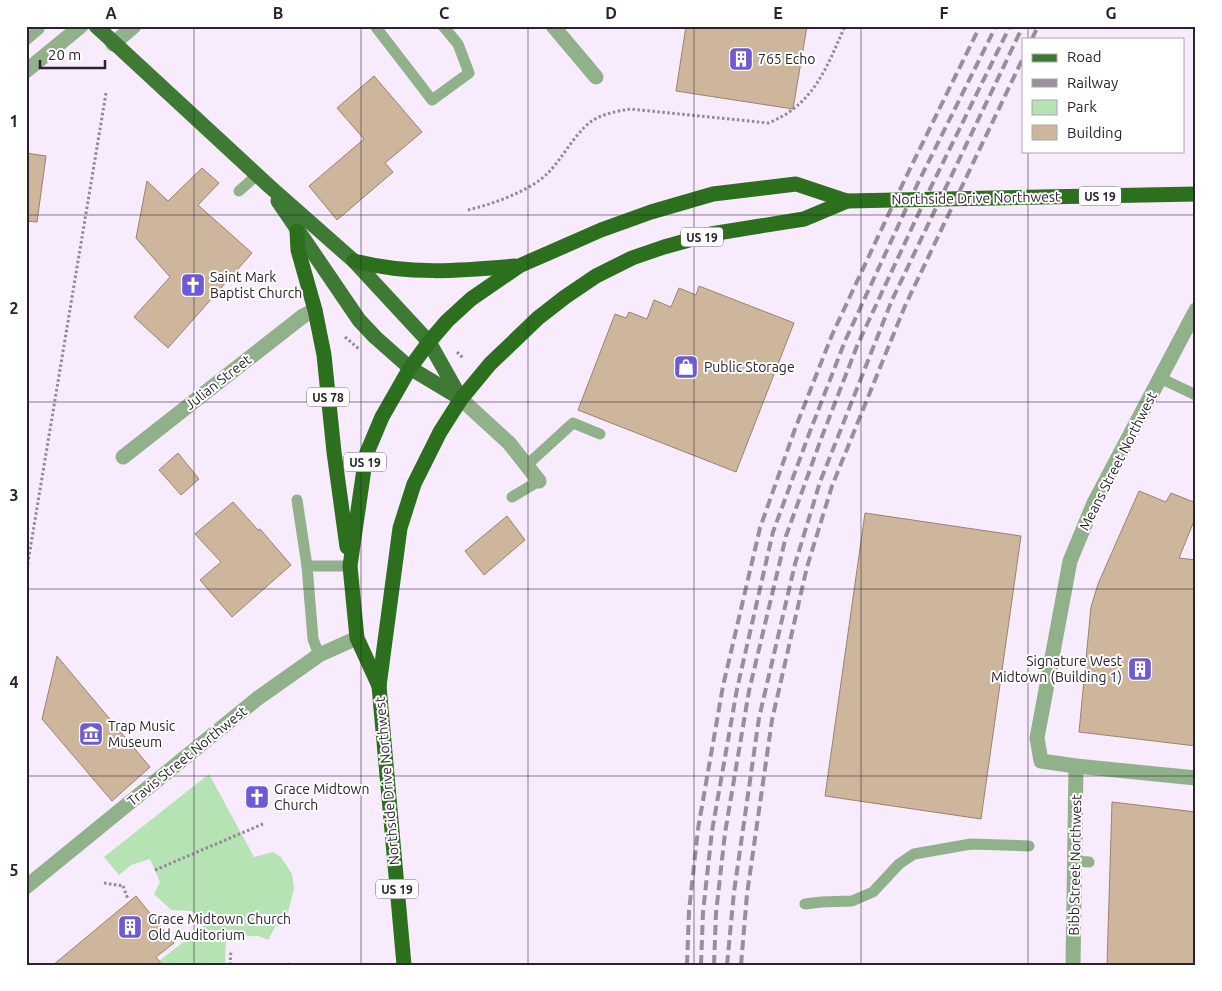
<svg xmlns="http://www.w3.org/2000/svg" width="1222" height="991" viewBox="0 0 1222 991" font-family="Ubuntu,sans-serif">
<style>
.green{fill:#b5e3b3}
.building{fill:#ceb69d;stroke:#9a836c}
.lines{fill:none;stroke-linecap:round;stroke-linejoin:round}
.path{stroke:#938896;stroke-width:3;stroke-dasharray:2.5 2.5;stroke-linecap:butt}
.service{stroke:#91b18b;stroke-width:11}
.minor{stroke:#91b18b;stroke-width:15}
.primary{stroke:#3f7a34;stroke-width:15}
.trunk{stroke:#2c701d;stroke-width:15}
.rail{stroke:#998e9c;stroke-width:4;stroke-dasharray:10 5;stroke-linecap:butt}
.grid{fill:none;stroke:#2a222c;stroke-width:1;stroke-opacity:0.55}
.labels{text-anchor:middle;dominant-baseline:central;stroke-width:4;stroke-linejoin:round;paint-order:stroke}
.shield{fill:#fff;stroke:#6a646b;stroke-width:1}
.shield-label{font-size:12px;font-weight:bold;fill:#2a222c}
.poi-label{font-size:14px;fill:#2a222c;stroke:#fff;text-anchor:start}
.street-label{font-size:14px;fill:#2a222c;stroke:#fff}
.neatline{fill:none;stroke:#2a222c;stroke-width:2}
.grid-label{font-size:16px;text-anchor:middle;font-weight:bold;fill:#2a222c}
</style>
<rect width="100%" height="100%" fill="#f8ebfd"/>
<path class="green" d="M209,774L254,857L273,852L281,857L292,874L294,889L287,916L278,922L268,940L258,936L226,937L225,965H162L159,961L209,922L191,911L171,910L154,894L160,882L150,859L131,865L119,875L104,857Z"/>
<g class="building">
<path d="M686,26H807L793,109L676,91Z"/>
<path d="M374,76L422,132L385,163L393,172L337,220L309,186L364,139L337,108Z"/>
<path d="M26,153L46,156L37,222L26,221Z"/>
<path d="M202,168L219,183L198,205L252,253L168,348L134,317L170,277L136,238L147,181L168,201Z"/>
<path d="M699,286L794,323L736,472L578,410L615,314L626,318L629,312L647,319L654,300L671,307L679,288L696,295Z"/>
<path d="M178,453L199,479L181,495L159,470Z"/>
<path d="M1139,491L1166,502L1171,493L1196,503V516L1179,558L1196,560V746L1079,732L1091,607L1098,584Z"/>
<path d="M233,502L258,530L260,529L291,565L232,617L200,580L221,562L195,534Z"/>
<path d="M865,513L1021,536L981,819L825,796Z"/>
<path d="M507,516L525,540L484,575L465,551Z"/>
<path d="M57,656L150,767L112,801L42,719Z"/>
<path d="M1112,802L1196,812V965H1107Z"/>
<path d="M136,896L174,943L156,957L162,965H53Z"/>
</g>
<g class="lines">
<g class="path">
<path d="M468,210C493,204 530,191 548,173C563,158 579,126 597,118C607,113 619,111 630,109L768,123C813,106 827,67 845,26"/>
<path d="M345,337L359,349"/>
<path d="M457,352L463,358"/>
<path d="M26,574L106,93"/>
<path d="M155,870L263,824"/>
<path d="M104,883L123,886"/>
<path d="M123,886L128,899"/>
<path d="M230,965L231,950"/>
<path d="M287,965L290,963"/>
</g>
<g class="service">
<path d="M375,26L432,100L469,73L458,44L443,26"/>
<path d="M26,40L39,29L38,26"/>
<path d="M239,191L257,175"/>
<path d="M1160,378L1196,395"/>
<path d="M527,465L573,423L600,434"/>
<path d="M512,497L539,481"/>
<path d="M297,500L307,566H350"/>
<path d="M307,566L313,639L319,655"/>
<path d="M1075,861L1089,862"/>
<path d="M805,904L821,902L852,901L873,892L899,864L914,854L971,844L1029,846"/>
</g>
<g class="minor">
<path d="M553,26L596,77"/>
<path d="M113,44L134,26"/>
<path d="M26,71L81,26"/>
<path d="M1196,310L1094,503L1070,561L1037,738L1041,761L1076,766L1196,778"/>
<path d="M461,399L509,443L539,481"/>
<path d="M123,457L303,316L315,310"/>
<path d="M26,887L258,698L319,655L357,638"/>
<path d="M1073,965L1076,766"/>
</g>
<g class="primary">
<path d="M96,26L269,186L354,261L429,342L461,399"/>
<path d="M278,201L359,320L375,337L410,368L460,398"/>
</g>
<g class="trunk">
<path d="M297,231L298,250L315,310L324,355L334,452L347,547"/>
<path d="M354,261C409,275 459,271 515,266"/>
<path d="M379,686L357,638L350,566L366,455L382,417L410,368L429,342L447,321L471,299L519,266L601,230L651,212L713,194L796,184L847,201L1196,194"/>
<path d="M404,965L379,686L400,528L414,484L440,432L461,399L490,364L538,318L565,297L596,276L632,258L664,247L711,234L804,219L847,201"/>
</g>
<g class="rail">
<path d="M1032,39L1038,26"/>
<path d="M687,965L689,911L698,829L723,686L760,528L795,429L832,335L905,179L980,26"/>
<path d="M701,965L703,912L712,831L737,689L773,532L809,434L845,341L917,185L996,26"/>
<path d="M714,965L716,913L725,833L749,691L786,536L821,439L857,346L929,191L1010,26"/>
<path d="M727,965L734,892L759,718L795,564L820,482L892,300L1023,26"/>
<path d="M741,965L747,894L772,720L807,567L832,486L905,306L1023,58"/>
</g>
</g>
<path class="grid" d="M194,26V965M361,26V965M528,26V965M694,26V965M861,26V965M1028,26V39M1028,151V965M26,215H1196M26,402H1196M26,589H1196M26,776H1196"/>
<defs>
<symbol id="building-square" viewBox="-11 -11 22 22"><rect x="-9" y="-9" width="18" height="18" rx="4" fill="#6d5ad4" stroke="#fff"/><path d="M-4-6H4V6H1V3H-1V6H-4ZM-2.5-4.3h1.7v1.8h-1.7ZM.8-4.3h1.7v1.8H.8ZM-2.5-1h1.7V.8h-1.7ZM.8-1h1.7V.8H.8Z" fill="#fff"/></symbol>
<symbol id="church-square" viewBox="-11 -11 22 22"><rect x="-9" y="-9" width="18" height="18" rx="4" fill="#6d5ad4" stroke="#fff"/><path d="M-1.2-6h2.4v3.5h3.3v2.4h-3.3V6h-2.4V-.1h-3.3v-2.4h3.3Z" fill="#fff"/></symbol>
<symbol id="shop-square" viewBox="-11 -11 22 22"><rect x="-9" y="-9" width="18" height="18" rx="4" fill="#6d5ad4" stroke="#fff"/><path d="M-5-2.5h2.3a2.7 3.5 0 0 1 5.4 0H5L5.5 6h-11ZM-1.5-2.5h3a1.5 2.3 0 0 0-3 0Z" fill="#fff"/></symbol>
<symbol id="museum-square" viewBox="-11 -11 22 22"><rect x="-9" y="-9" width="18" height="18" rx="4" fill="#6d5ad4" stroke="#fff"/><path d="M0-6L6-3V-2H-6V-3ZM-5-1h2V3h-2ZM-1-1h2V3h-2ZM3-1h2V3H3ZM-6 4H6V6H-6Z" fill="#fff"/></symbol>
</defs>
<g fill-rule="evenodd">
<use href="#building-square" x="727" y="45" width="28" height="28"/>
<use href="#church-square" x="179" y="271" width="28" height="28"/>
<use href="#shop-square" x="672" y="353" width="28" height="28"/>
<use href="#building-square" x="1126" y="655" width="28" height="28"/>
<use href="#museum-square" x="77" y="720" width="28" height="28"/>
<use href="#church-square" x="243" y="783" width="28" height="28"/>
<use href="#building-square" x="116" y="913" width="28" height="28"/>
</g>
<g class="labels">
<g class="shield">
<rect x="1079" y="186.5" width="42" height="19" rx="4"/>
<rect x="681" y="227.5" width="42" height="19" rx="4"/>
<rect x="307" y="387.5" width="42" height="19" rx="4"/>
<rect x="344" y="452.5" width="42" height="19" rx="4"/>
<rect x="376" y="879.5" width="42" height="19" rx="4"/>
</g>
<g class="shield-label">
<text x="1100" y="196">US 19</text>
<text x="702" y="237">US 19</text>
<text x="328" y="397">US 78</text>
<text x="365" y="462">US 19</text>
<text x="397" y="889">US 19</text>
</g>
<g class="poi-label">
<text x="758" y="59">765 Echo</text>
<text x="210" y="277">Saint Mark<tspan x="210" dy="16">Baptist Church</tspan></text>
<text x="704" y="367">Public Storage</text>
<text x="1122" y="661" text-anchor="end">Signature West<tspan x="1122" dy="16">Midtown (Building 1)</tspan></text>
<text x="108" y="726">Trap Music<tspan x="108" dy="16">Museum</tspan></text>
<text x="274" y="789">Grace Midtown<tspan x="274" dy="16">Church</tspan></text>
<text x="148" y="919">Grace Midtown Church<tspan x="148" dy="16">Old Auditorium</tspan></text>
</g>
<g class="street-label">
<text transform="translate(976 198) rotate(-1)">Northside Drive Northwest</text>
<text transform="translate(218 382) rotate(-38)">Julian Street</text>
<text transform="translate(1118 461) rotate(-63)">Means Street Northwest</text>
<text transform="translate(187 756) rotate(-39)">Travis Street Northwest</text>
<text transform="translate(387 781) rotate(-95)">Northside Drive Northwest</text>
<text transform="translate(1075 865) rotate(-89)">Bibb Street Northwest</text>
</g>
</g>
<rect width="1222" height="991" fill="none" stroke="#ffffff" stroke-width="55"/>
<rect x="1022" y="38" width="162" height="115" fill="#ffffff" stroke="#aaa7ab"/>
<rect x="1032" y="54" width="25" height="8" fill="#3f7a34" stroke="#aaa7ab"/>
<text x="1067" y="62" font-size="15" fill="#2a222c">Road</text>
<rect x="1032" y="79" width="25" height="8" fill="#998e9c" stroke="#aaa7ab"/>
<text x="1067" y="88" font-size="15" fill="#2a222c">Railway</text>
<rect x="1032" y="100" width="25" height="15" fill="#b5e3b3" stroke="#aaa7ab"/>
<text x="1067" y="112" font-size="15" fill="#2a222c">Park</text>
<rect x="1032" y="125" width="25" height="15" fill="#ceb69d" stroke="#aaa7ab"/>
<text x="1067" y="138" font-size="15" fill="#2a222c">Building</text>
<path d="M40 60v8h65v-8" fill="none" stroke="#2a222c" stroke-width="2.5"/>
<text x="48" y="60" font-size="15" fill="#2a222c" stroke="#ffffff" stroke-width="4" paint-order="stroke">20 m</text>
<rect x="28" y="28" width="1166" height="936" class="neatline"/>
<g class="grid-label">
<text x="111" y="19">A</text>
<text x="278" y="19">B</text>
<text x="444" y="19">C</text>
<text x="611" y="19">D</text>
<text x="778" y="19">E</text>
<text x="944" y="19">F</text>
<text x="1111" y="19">G</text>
<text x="14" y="127">1</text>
<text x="14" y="314">2</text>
<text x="14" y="501">3</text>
<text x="14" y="688">4</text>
<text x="14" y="876">5</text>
</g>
</svg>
